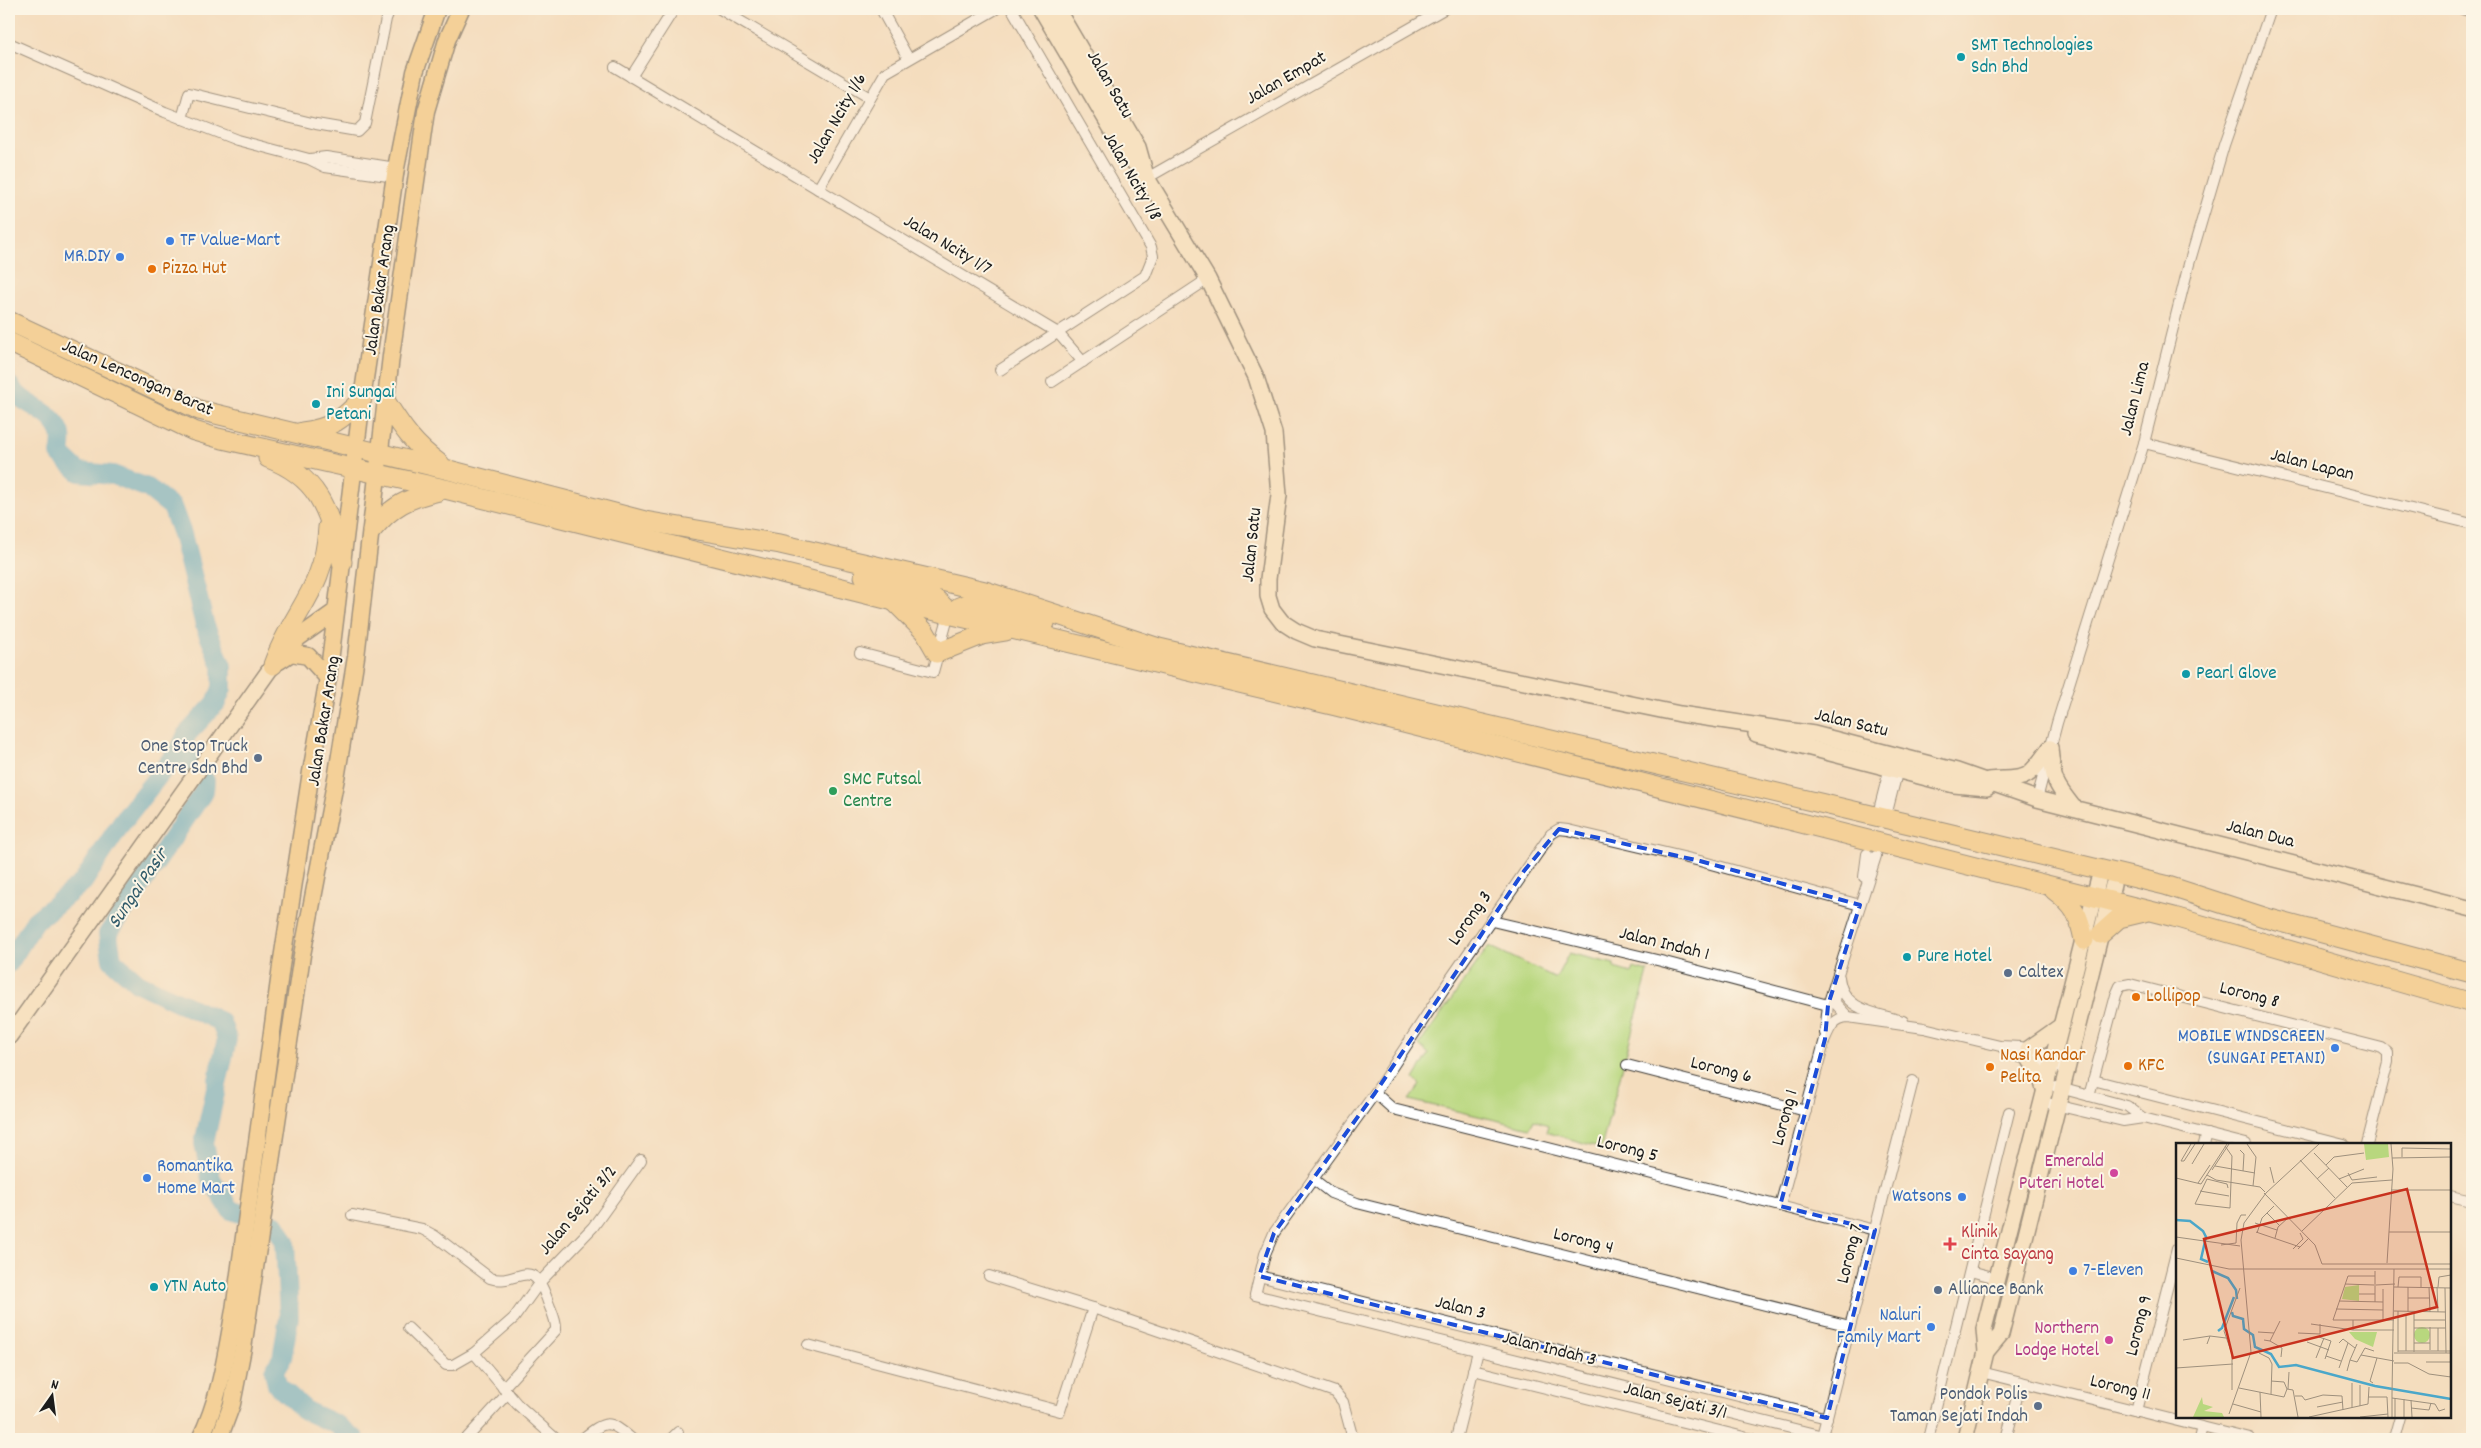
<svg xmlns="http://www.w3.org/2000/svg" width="2481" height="1448" viewBox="0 0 2481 1448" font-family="Dekko,sans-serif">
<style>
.green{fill:#b8d77e;stroke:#6a7a4d}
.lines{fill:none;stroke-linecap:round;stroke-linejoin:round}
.river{stroke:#4ba7c9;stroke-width:20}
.street-casing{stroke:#3c3934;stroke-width:12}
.secondary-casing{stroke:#3c3934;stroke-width:18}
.primary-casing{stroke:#3c3934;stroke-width:19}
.highway-casing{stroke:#3c3934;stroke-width:21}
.street{stroke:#fff;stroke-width:10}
.secondary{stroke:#fae7c3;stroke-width:15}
.primary{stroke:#f3c26a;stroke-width:16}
.highway{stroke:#f3c26a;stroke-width:19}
.marked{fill:none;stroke:#1d4ed8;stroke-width:4;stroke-dasharray:10 6;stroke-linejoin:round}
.culture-dot{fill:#0f9aa8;stroke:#fcf5e5;stroke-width:2}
.shop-dot{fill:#3f7fe0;stroke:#fcf5e5;stroke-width:2}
.food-dot{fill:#e8710a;stroke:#fcf5e5;stroke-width:2}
.service-dot{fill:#5c6f8a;stroke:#fcf5e5;stroke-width:2}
.leisure-dot{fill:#2e9e5b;stroke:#fcf5e5;stroke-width:2}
.hotel-dot{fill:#d1479c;stroke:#fcf5e5;stroke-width:2}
.health-dot{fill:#e0444e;stroke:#fcf5e5;stroke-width:2}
.labels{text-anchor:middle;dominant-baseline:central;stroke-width:4;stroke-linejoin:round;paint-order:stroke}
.culture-label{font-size:19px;fill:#0d838f;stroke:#fcf5e5;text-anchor:start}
.street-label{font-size:19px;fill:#1c1c1c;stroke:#fcf5e5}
.shop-label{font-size:19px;fill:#366cbe;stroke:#fcf5e5;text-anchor:end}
.food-label{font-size:19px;fill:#c56008;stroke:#fcf5e5;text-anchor:start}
.service-label{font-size:19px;fill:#4e5e75;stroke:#fcf5e5;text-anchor:end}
.leisure-label{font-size:19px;fill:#27864d;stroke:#fcf5e5;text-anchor:start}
.hotel-label{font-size:19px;fill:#b23c85;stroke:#fcf5e5;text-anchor:end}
.health-label{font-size:19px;fill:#be3a42;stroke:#fcf5e5;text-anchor:start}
.water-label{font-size:20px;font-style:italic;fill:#315b6a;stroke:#fcf5e5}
.inset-river{fill:none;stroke:#4ba7c9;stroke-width:2.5}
.inset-road{fill:none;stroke:#9e907d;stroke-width:1}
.view{fill:#c8321e;fill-opacity:0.15;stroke:#c8321e;stroke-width:2.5}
.inset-edge{fill:none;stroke:#1c1c1c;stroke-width:2.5}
</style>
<rect width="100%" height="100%" fill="#fcf5e5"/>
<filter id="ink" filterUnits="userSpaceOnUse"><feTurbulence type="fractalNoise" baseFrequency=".02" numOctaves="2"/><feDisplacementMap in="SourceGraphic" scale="10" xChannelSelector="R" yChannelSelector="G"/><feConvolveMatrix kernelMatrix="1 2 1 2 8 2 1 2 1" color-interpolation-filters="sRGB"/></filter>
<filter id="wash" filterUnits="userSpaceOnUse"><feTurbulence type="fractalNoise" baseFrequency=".0096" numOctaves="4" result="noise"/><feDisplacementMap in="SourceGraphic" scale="20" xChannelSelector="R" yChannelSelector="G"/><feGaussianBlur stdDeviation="1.12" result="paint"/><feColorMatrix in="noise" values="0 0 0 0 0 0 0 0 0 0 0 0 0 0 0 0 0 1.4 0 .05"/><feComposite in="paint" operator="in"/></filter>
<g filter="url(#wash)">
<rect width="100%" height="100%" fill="#f4ddbe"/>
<path class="green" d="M1489,946L1556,978L1569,953L1614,964V968L1631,973L1633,968L1648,972L1601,1148L1546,1132L1548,1125L1534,1120L1530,1128L1409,1100L1420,1085L1414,1079L1429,1054L1419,1045Z"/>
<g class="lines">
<g class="river">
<path d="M9,385C21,405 51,409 60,431C63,437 61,448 60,454L79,472L113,475L148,488L172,507L182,534L205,626L222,666V688L216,703L187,734L181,747L182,754L188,757L205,781L204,791L108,934L112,960L138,983L221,1022L227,1039L204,1143L211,1179L231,1210L276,1225L285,1242L289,1317L282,1358L274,1371L277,1385L306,1411L337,1425L355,1439"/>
<path d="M9,963L35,921L83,882L122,822L181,747"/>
</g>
</g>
</g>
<g filter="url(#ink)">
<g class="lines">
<defs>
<g id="street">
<path d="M720,9L870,98"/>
<path d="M881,9L908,58"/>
<path d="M2462,9L2472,12"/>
<path d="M9,43L165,112L237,140L309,159L325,167L395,177"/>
<path d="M615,67L1058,333L1083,362"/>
<path d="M631,77L674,9"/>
<path d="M182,119L189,93L316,124L357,131L365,123L386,19L390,9"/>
<path d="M310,159L326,157L396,168"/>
<path d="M1147,178L1444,9"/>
<path d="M818,189L885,73L996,9"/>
<path d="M1000,370L1145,276L1153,256L1151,247L1012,9"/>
<path d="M1052,382L1208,279"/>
<path d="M2144,443L2472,524"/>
<path d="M860,653L933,672L949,614"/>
<path d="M2037,799L2057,723L2144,443L2189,264L2224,145L2271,9"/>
<path d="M1880,806L1891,763"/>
<path d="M1888,808L1899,765"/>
<path d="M1864,877L1867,854"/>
<path d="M1492,921L1661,961L1828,1005"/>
<path d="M1839,977C1842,1011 1877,1013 1903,1021"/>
<path d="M1836,992L1835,1003L1848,1017"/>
<path d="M1825,1033L1828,1005L1876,856"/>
<path d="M2003,1048L2019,1057L2068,1070"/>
<path d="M1627,1065L1806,1111"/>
<path d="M2093,1080L2344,1144"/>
<path d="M2056,1087L2127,1106L2143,1118L2246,1144"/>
<path d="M1375,1093L1393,1109L1875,1230"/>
<path d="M2089,1096L2116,995L2120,986L2130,984L2382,1048L2388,1053V1062L2367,1144"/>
<path d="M2043,1102L2123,1121L2143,1118"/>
<path d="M2204,1144L2207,1134"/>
<path d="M1313,1179L1331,1193L1357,1203L1850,1326"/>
<path d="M2450,1196L2472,1201"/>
<path d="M1780,1206L1825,1039C1830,1027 1834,1018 1848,1017L1924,1028L2000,1046L2021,1047L2070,1060"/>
<path d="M352,1215L422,1229L435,1236L490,1278C518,1287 531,1253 547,1299C550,1309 557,1320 556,1330L503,1388"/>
<path d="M1970,1271L1997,1278"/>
<path d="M989,1276L1093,1308L1335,1392L1343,1402L1353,1439"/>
<path d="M1259,1276L1827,1418"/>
<path d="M408,1328L446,1365H453L474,1353L514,1318L540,1282L593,1227L641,1160"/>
<path d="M808,1345L1060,1411L1093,1308"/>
<path d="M474,1353L517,1404L556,1439"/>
<path d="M1473,1370L1752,1439"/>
<path d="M1981,1372L2250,1439"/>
<path d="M2136,1411L2177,1249"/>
<path d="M1822,1436L1913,1081"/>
<path d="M466,1439L508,1393"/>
<path d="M582,1439C606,1420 608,1419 632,1439"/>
<path d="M671,1439L678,1432"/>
<path d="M1456,1439L1478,1351"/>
<path d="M1835,1439L1255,1295L1265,1254L1274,1233L1375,1093L1449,981L1551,834L1559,829L1568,830L1700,861L1860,905"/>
<path d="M1928,1439L2009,1112"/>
<path d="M2006,1439L2021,1382"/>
<path d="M2199,1439L2202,1427"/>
<path d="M2394,1439L2400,1417"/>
</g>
<g id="secondary">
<path d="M1041,9L1125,152L1147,178L1208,279L1256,377L1274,433L1279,495L1268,579V596L1272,609L1282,622L1296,631L1315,639L1680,714L1814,734L1957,771L2037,799L2472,909"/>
<path d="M1057,9L1138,147L1145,172"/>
<path d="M1756,734L1954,785L1987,788"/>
<path d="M2050,748C2053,780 2054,783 2074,808"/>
<path d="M1988,780C2030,777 2024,783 2050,748"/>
<path d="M9,1037L273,665"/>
<path d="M2028,1049L2062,1025"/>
<path d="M2030,1060L2040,1076L2045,1092"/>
<path d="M1986,1352L2001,1334L2113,885"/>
<path d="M1965,1439L1986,1352L1984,1329L2098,881"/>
</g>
<g id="primary">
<path d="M278,660L298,638L336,611"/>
<path d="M279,661L291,653L308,656L328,678"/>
<path d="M200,1439C220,1399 226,1354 234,1310L281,966L311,772L328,678L362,399L396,168L415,72L437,9"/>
<path d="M219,1439L232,1404L243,1348L302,955L337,773L356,657L391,356L426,111L447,40L461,9"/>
</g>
<g id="highway">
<path d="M9,321L199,410L449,470L645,521L780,544L985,591L1159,648L1935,830L2165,885L2270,919L2472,973"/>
<path d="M9,342L194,431L218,438L445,489L894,601L1336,706L2174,917L2472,1003"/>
<path d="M386,402C403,429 414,445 440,464"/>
<path d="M302,432C330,429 343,419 362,399"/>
<path d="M268,458C321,478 328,512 342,562"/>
<path d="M372,530C393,505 408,498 439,491"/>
<path d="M864,576C893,583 932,586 949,614"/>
<path d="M895,602L925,632L937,653L982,635L1006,631"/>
<path d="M949,614L959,607L967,604L1045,623"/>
<path d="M273,665C292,611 325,590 328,527"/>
<path d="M2054,890C2075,906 2079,915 2084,940"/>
<path d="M2101,934L2119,918L2144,912"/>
</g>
</defs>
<use href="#street" class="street-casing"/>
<use href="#secondary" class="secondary-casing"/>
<use href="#primary" class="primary-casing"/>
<use href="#highway" class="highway-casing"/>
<use href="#street" class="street"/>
<use href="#secondary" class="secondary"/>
<use href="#primary" class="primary"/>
<use href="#highway" class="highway"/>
</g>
</g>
<path d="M0 0H2481V1448H0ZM1559,829L1700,861L1860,905L1828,1005L1825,1039L1780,1206L1875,1230L1827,1418L1259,1276L1274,1233L1375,1093L1524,871Z" fill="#f4ddbe" fill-opacity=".55" fill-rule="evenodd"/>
<path class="marked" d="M1559,829L1700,861L1860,905L1828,1005L1825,1039L1780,1206L1875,1230L1827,1418L1259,1276L1274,1233L1375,1093L1524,871Z"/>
<g class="culture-dot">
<circle cx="1961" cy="57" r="5"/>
<circle cx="316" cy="404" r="5"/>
<circle cx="2186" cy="674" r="5"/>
<circle cx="1907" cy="957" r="5"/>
<circle cx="154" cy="1287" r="5"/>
</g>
<g class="shop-dot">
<circle cx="170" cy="241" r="5"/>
<circle cx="120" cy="257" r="5"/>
<circle cx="2335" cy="1048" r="5"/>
<circle cx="147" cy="1178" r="5"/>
<circle cx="1962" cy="1197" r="5"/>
<circle cx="2073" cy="1271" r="5"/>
<circle cx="1931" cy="1327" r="5"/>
</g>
<g class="food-dot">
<circle cx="152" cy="269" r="5"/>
<circle cx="2136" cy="997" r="5"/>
<circle cx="2128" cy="1066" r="5"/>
<circle cx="1990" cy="1067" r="5"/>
</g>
<g class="service-dot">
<circle cx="258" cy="758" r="5"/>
<circle cx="2008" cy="973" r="5"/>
<circle cx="1938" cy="1290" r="5"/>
<circle cx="2038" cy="1406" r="5"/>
</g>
<circle class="leisure-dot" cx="833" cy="791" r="5"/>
<g class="hotel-dot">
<circle cx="2114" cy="1173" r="5"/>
<circle cx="2109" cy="1340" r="5"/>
</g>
<path class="health-dot" d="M1947.5 1236.5h5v5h5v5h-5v5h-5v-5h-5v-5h5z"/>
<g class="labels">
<g class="culture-label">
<text x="1971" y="46">SMT Technologies<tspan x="1971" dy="22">Sdn Bhd</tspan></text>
<text x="326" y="393">Ini Sungai<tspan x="326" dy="22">Petani</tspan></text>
<text x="2196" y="674">Pearl Glove</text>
<text x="1917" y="957">Pure Hotel</text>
<text x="164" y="1287">YTN Auto</text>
</g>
<g class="street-label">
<text transform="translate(1287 79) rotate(-30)">Jalan Empat</text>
<text transform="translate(1109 85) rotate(60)">Jalan Satu</text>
<text transform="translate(838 119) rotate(-60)">Jalan Ncity 1/6</text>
<text transform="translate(1131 177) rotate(60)">Jalan Ncity 1/8</text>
<text transform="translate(947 246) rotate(31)">Jalan Ncity 1/7</text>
<text transform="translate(381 290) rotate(-82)">Jalan Bakar Arang</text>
<text transform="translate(137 379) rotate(24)">Jalan Lencongan Barat</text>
<text transform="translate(2136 399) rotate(-76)">Jalan Lima</text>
<text transform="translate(2312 466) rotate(14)">Jalan Lapan</text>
<text transform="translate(1253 545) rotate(-84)">Jalan Satu</text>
<text transform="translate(325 721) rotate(-81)">Jalan Bakar Arang</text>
<text transform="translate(1851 724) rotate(13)">Jalan Satu</text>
<text transform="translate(2260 835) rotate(14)">Jalan Dua</text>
<text transform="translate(1471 919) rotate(-55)">Lorong 3</text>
<text transform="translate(1664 945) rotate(14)">Jalan Indah 1</text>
<text transform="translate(2249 996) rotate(14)">Lorong 8</text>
<text transform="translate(1721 1071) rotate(14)">Lorong 6</text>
<text transform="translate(1786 1118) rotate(-75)">Lorong 1</text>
<text transform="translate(1627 1150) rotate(14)">Lorong 5</text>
<text transform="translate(579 1211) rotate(-50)">Jalan Sejati 3/2</text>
<text transform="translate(1583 1242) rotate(14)">Lorong 4</text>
<text transform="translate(1851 1254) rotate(-76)">Lorong 7</text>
<text transform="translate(1460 1309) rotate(14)">Jalan 3</text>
<text transform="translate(2140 1326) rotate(-76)">Lorong 9</text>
<text transform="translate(1549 1350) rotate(14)">Jalan Indah 3</text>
<text transform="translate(2120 1389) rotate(14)">Lorong 11</text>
<text transform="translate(1675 1402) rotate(14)">Jalan Sejati 3/1</text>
</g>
<g class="shop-label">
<text x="180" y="241" text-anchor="start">TF Value-Mart</text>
<text x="110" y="257">MR.DIY</text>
<text x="2325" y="1037">MOBILE WINDSCREEN<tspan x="2325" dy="22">(SUNGAI PETANI)</tspan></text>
<text x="157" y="1167" text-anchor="start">Romantika<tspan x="157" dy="22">Home Mart</tspan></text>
<text x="1952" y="1197">Watsons</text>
<text x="2083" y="1271" text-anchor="start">7-Eleven</text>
<text x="1921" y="1316">Naluri<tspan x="1921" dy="22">Family Mart</tspan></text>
</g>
<g class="food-label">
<text x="162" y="269">Pizza Hut</text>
<text x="2146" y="997">Lollipop</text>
<text x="2000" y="1056">Nasi Kandar<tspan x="2000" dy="22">Pelita</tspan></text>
<text x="2138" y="1066">KFC</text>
</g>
<g class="service-label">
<text x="248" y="747">One Stop Truck<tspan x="248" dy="22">Centre Sdn Bhd</tspan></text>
<text x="2018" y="973" text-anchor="start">Caltex</text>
<text x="1948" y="1290" text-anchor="start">Alliance Bank</text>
<text x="2028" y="1395">Pondok Polis<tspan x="2028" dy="22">Taman Sejati Indah</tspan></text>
</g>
<g class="leisure-label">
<text x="843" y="780">SMC Futsal<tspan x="843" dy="22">Centre</tspan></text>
</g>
<g class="hotel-label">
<text x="2104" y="1162">Emerald<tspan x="2104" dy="22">Puteri Hotel</tspan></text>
<text x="2099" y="1329">Northern<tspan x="2099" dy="22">Lodge Hotel</tspan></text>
</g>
<g class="health-label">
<text x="1961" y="1233">Klinik<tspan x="1961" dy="22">Cinta Sayang</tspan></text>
</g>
<g class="water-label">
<text transform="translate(139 889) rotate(-56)">Sungai Pasir</text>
</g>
</g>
<g transform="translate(2176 1143)">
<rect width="275" height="275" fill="#f4ddbe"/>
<path d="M26,254L27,261L37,264L28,268L46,270L48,274H17Z" fill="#b8d77e"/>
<path d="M188,1H212L213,14L190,17ZM183,142V158L166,156L169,144ZM238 192a8 8 0 1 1 16 0a8 8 0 1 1-16 0ZM173,189H201L197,204L179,196Z" fill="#b8d77e"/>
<path class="inset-river" d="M0,77L14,78L27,88L30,94L25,116L32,119M36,128L52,135L60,147L61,156M56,169L57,173L67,176L68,186L77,192L79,204L95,211L103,224L120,222L199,243L275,256M42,188L46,185L58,154"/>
<path class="inset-road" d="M15,1L5,18H8L19,1M71,1L80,14L77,43M49,3L56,13L54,65L19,61L31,36L51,41L52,45M64,7L68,11L67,28M138,10L171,44M226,14V5L275,6M216,15L275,14M124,17L159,55M16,21L28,1M150,22L158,14L188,10M39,23L79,30M94,24L98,40M36,27L53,1M172,30L176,37L201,34M31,32L40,37L84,44L89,49M0,35L25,41L51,1M141,36L153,25M163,36L188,26M22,40L34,22M215,47H275M24,48L53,53M88,50L139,102L146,121H275M91,70L104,83M79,80L101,87M126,88L176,40L216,37M80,89L124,104M213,89H275M81,90L86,75L98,63M0,94L64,103M99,95L102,84L113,74M45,102L60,100L61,80L65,72H70M117,106L127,96L124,90M122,106L133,95M0,115L53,126H275M211,120L217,26L215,1M199,133H172L157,177H218M169,141L198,142M200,142L219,141M218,144L275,145M222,144L223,134H245V144M253,144L254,169M261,144L262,169M262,144L263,134L275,132M269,145L270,210M183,151H199M232,155H254M163,158L207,159M199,159V128M160,166L207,167M218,168L270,169M232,169V144M238,169V209M230,173V208M177,177V187H218M207,177V146M238,177H270M135,181L177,187M254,184V207M238,185H270M82,189L98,190M122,190L144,191V181M143,194L155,198L149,216M7,197L34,193M88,197L94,198L104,178M94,198L106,205L105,214M131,199L153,207M163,200L167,196L179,205M238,200H254M31,201L34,193L50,195M222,208H275M262,208V185M222,209V168M83,210L93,215L96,221L95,251M218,210H275M185,212L218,218M150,213L165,218M140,215L148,195M174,217L181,201M250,219H275M218,220H232L253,231L275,234M0,225L57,221M163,225L172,200M171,228L174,217L181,219L189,205L198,208M95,238L108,239L111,246M197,240L194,238L201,215M63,245L108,254L111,246L117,247L122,274M112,246L113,229M56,247V211L48,188L64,145M84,249L85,274M216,251L218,126M216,251V274M119,253H126L129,257L147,252L166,253L167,267M192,254H211L212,274M216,255L259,261L263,268L269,266M219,255V274M228,256V274M235,257L236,274M57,261L85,269M184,263V242M141,264L167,259M176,265V240M235,265L253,267L255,260M53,271L75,209L65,97L68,80L90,50L143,1M133,274L192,261L193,244M184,274L212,271"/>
<path class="view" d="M231,46L261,164L57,215L28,96Z"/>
<rect width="275" height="275" class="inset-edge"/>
</g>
<rect width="2481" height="1448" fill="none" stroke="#fcf5e5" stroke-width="30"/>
<g transform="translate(52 1396) rotate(14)" stroke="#fcf5e5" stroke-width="4" paint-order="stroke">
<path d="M0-4L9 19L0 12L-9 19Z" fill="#1c1c1c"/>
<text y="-8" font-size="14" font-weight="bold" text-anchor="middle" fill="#1c1c1c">N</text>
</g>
</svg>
